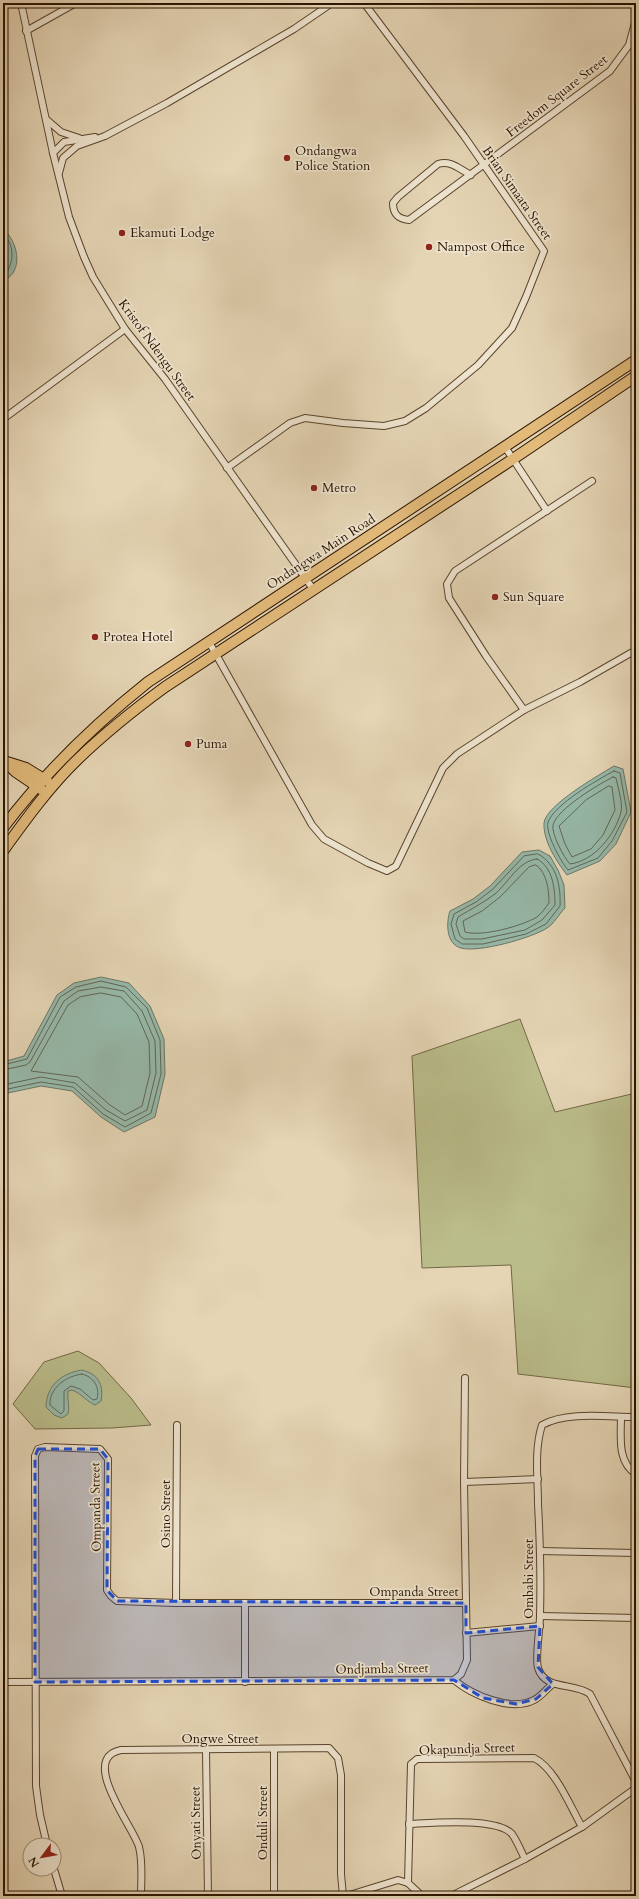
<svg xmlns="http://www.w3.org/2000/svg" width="639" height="1899" viewBox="0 0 639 1899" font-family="Cardo,serif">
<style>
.green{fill:#babc8a;stroke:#726845}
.water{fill:#96b9aa;stroke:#6b7766}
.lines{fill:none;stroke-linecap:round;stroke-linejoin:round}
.shore{stroke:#606655;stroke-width:1}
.street-casing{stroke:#5a442d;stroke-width:8}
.primary-casing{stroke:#2b1300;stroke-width:12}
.street{stroke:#eee4cf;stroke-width:6}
.primary{stroke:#e2ba7a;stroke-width:10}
.marked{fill:#1d4ed8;fill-opacity:0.2;stroke:#1d4ed8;stroke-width:3;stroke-dasharray:8 5;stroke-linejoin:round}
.poi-dot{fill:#8f2418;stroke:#eee4cf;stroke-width:1.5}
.labels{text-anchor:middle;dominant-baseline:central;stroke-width:3.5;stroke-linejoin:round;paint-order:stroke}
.street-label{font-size:13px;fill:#2b1300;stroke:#eee4cf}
.poi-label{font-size:13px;fill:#2b1300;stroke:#eee4cf;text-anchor:start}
</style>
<rect width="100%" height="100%" fill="#e5d5b5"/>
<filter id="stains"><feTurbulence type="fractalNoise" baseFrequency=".005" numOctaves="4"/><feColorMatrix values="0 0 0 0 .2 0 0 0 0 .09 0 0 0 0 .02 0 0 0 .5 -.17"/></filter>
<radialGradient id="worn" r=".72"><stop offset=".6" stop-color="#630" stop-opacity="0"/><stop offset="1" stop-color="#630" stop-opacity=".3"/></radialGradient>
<g class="green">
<path d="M520,1019L555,1112L636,1093V1388L518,1374L511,1265L422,1268L412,1056Z"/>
<path d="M78,1351L99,1363L131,1398L151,1425L112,1428L35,1429L13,1404L44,1362Z"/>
</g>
<g class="water">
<path d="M3,229C14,238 22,259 13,273C11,276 6,280 3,282Z"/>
<path d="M614,766L623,769L631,812L616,844L600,861L567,875C557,862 543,841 544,823C546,805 599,775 614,766Z"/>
<path d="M539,850L550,856L558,870L564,885L565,908C559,914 554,924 547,928C532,938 478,953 461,948C446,944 446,923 450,911L473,899L490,886L522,852Z"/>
<path d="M101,977L129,983L150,1006L164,1039L165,1074L155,1117L124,1132L101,1117L72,1091L41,1086L3,1094V1062L24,1056L57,995L74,983Z"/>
<path d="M82,1370C98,1374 104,1384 101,1401L95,1405C86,1401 81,1393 72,1390L68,1391C67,1399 70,1406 68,1414L62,1418L54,1415L46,1407C46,1386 62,1373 82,1370Z"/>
</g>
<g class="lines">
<g class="shore">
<path d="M3,234C16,245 14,266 3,277"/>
<path d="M614,771L620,773L627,812L612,841L598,858L568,870C561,862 545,833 548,822C555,804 597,780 614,771Z"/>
<path d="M613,777L616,778C618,788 623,803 621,812C615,835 594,861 570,864C564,858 551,833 553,825C557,809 599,784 613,777Z"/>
<path d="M609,786L612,787L615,810L603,835L591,849L572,857L565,844L559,826L586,800Z"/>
<path d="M538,854C557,864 561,887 560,906L546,924L526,934L483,944H462L455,939L451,924L454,914L476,902L493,889L524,856Z"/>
<path d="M537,859C553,867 555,889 555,905L542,920L525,930L482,939H464L460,936L456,924L458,917C471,909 483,903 495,894C509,882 518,861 537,859Z"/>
<path d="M536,865C547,872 549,891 549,903C546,907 542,913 537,917C522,926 482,937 465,932L463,921L482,911L500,897L529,867Z"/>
<path d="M101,993L121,997L137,1014L149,1042L150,1073L142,1106L125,1115L110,1105L78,1077L31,1071L68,1005L80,997Z"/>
<path d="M3,1065L27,1059L60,997L76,987L101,981L126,987L147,1008L160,1040L161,1074L151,1113L125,1127L103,1114L73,1087L41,1082L3,1090"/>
<path d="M3,1070L26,1065L30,1062L64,1001L78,991L101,987L124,991L142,1011L155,1041L156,1073L147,1110L125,1121L106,1110L75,1083L41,1077L3,1085"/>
<path d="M82,1374C94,1377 100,1387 97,1399L93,1400L80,1389L71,1386L64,1391V1411L61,1414L50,1405C49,1388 66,1376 82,1374Z"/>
</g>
<defs>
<g id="street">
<path d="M21,3L53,153L69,217L84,257L93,277L125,329L165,379L313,589"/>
<path d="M26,31L76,3"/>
<path d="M47,120L61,132L79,138"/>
<path d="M53,153L64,142L95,137"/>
<path d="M59,173L63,158L77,146L105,136L167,103L294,29L332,3"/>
<path d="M471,175C459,169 451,160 438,164L398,197L393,203C393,214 398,219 409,220L610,71L629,45L636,19"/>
<path d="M3,419L125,329"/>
<path d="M505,447L547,511"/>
<path d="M227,468L290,423L305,418L343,423L384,426L405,421L426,408L478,365L512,328L526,297L544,251L464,136L364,3"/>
<path d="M209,642L312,825L324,839L368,863L387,871L396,866L443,768L457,754L524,710L580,682L636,650"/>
<path d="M524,710L486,656L449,598L447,584L455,571L592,481"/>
<path d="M621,1417C621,1437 617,1462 636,1474"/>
<path d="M636,1417C608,1417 567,1411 542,1425C534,1450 538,1478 538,1504C540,1541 541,1579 540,1616C540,1628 535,1658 538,1668C545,1691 574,1682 590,1694L636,1782"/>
<path d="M464,1482L538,1479"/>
<path d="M540,1551L636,1553"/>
<path d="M176,1603L177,1425"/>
<path d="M540,1616L636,1618"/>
<path d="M466,1633L540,1626"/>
<path d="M454,1680C472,1695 511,1712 534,1700C541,1697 547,1688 553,1684"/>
<path d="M3,1682L454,1680L461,1674L467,1660L464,1482L465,1378"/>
<path d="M245,1682V1603"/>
<path d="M206,1750L208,1896"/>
<path d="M274,1750V1896"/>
<path d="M409,1824C431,1823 497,1817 512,1834C517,1841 521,1851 525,1859"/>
<path d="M47,1845L40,1815L36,1786L35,1456L38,1449L45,1447L100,1449L108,1459L107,1590L111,1596L117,1601L176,1603H466"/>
<path d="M54,1869L62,1896"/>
<path d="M408,1883L411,1764L417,1759L534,1758C555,1768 570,1806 582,1827"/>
<path d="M141,1896C141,1881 143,1862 139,1847C134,1828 78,1758 121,1750L329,1748L338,1758L341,1775V1874L343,1896"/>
<path d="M346,1896L398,1880L408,1883L422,1896"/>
<path d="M451,1896L525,1859L582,1827L636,1788"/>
</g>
<g id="primary">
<path d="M3,760L16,772L41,789"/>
<path d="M7,762L26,768L47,781"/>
<path d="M3,828C45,772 94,725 148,682L636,360"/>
<path d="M3,851C26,819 50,786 78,759C105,733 135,709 165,687L513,459L636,376"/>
</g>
</defs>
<use href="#street" class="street-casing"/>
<use href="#primary" class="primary-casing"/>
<use href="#street" class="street"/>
<use href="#primary" class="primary"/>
</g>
<path class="marked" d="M38,1449H100L108,1459L107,1590L117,1601L466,1603V1633L540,1626L538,1667L553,1684L536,1699L516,1704L483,1698L454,1680L35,1682V1456Z"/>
<g class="poi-dot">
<circle cx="287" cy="158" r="4"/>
<circle cx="122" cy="233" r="4"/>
<circle cx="429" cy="247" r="4"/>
<circle cx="314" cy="488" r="4"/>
<circle cx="495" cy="597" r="4"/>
<circle cx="95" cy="637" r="4"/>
<circle cx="188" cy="744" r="4"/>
</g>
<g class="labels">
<g class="street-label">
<text transform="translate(557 96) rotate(-38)">Freedom Square Street</text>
<text transform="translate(517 193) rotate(55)">Brian Simaata Street</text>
<text transform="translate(157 350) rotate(54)">Kristof Ndengu Street</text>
<text transform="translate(321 552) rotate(-33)">Ondangwa Main Road</text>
<text transform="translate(96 1507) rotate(-91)">Ompanda Street</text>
<text transform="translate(166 1514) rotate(-90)">Osino Street</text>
<text transform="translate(529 1579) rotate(-90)">Ombabi Street</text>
<text x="414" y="1592">Ompanda Street</text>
<text transform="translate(382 1669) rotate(-1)">Ondjamba Street</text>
<text x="220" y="1739">Ongwe Street</text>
<text transform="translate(467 1749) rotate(-2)">Okapundja Street</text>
<text transform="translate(196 1823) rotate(-91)">Onyati Street</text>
<text transform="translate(263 1823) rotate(-90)">Onduli Street</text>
</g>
<g class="poi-label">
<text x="295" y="151">Ondangwa<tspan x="295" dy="15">Police Station</tspan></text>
<text x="130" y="233">Ekamuti Lodge</text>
<text x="437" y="247">Nampost Office</text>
<text x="322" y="488">Metro</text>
<text x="503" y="597">Sun Square</text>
<text x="103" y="637">Protea Hotel</text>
<text x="196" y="744">Puma</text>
</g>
</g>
<rect width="639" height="1899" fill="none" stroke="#e5d5b5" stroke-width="16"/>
<rect x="4" y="4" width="631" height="1891" fill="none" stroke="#2b1300" stroke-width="2"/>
<rect x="8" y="8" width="623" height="1883" fill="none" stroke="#2b1300"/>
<g transform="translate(42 1857) rotate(238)"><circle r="19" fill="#eee4cf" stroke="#a0907c"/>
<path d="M0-3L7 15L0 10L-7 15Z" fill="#8f2418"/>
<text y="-6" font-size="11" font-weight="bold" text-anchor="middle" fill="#2b1300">N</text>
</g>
<rect width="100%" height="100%" filter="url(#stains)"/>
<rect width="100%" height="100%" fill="url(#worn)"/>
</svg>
